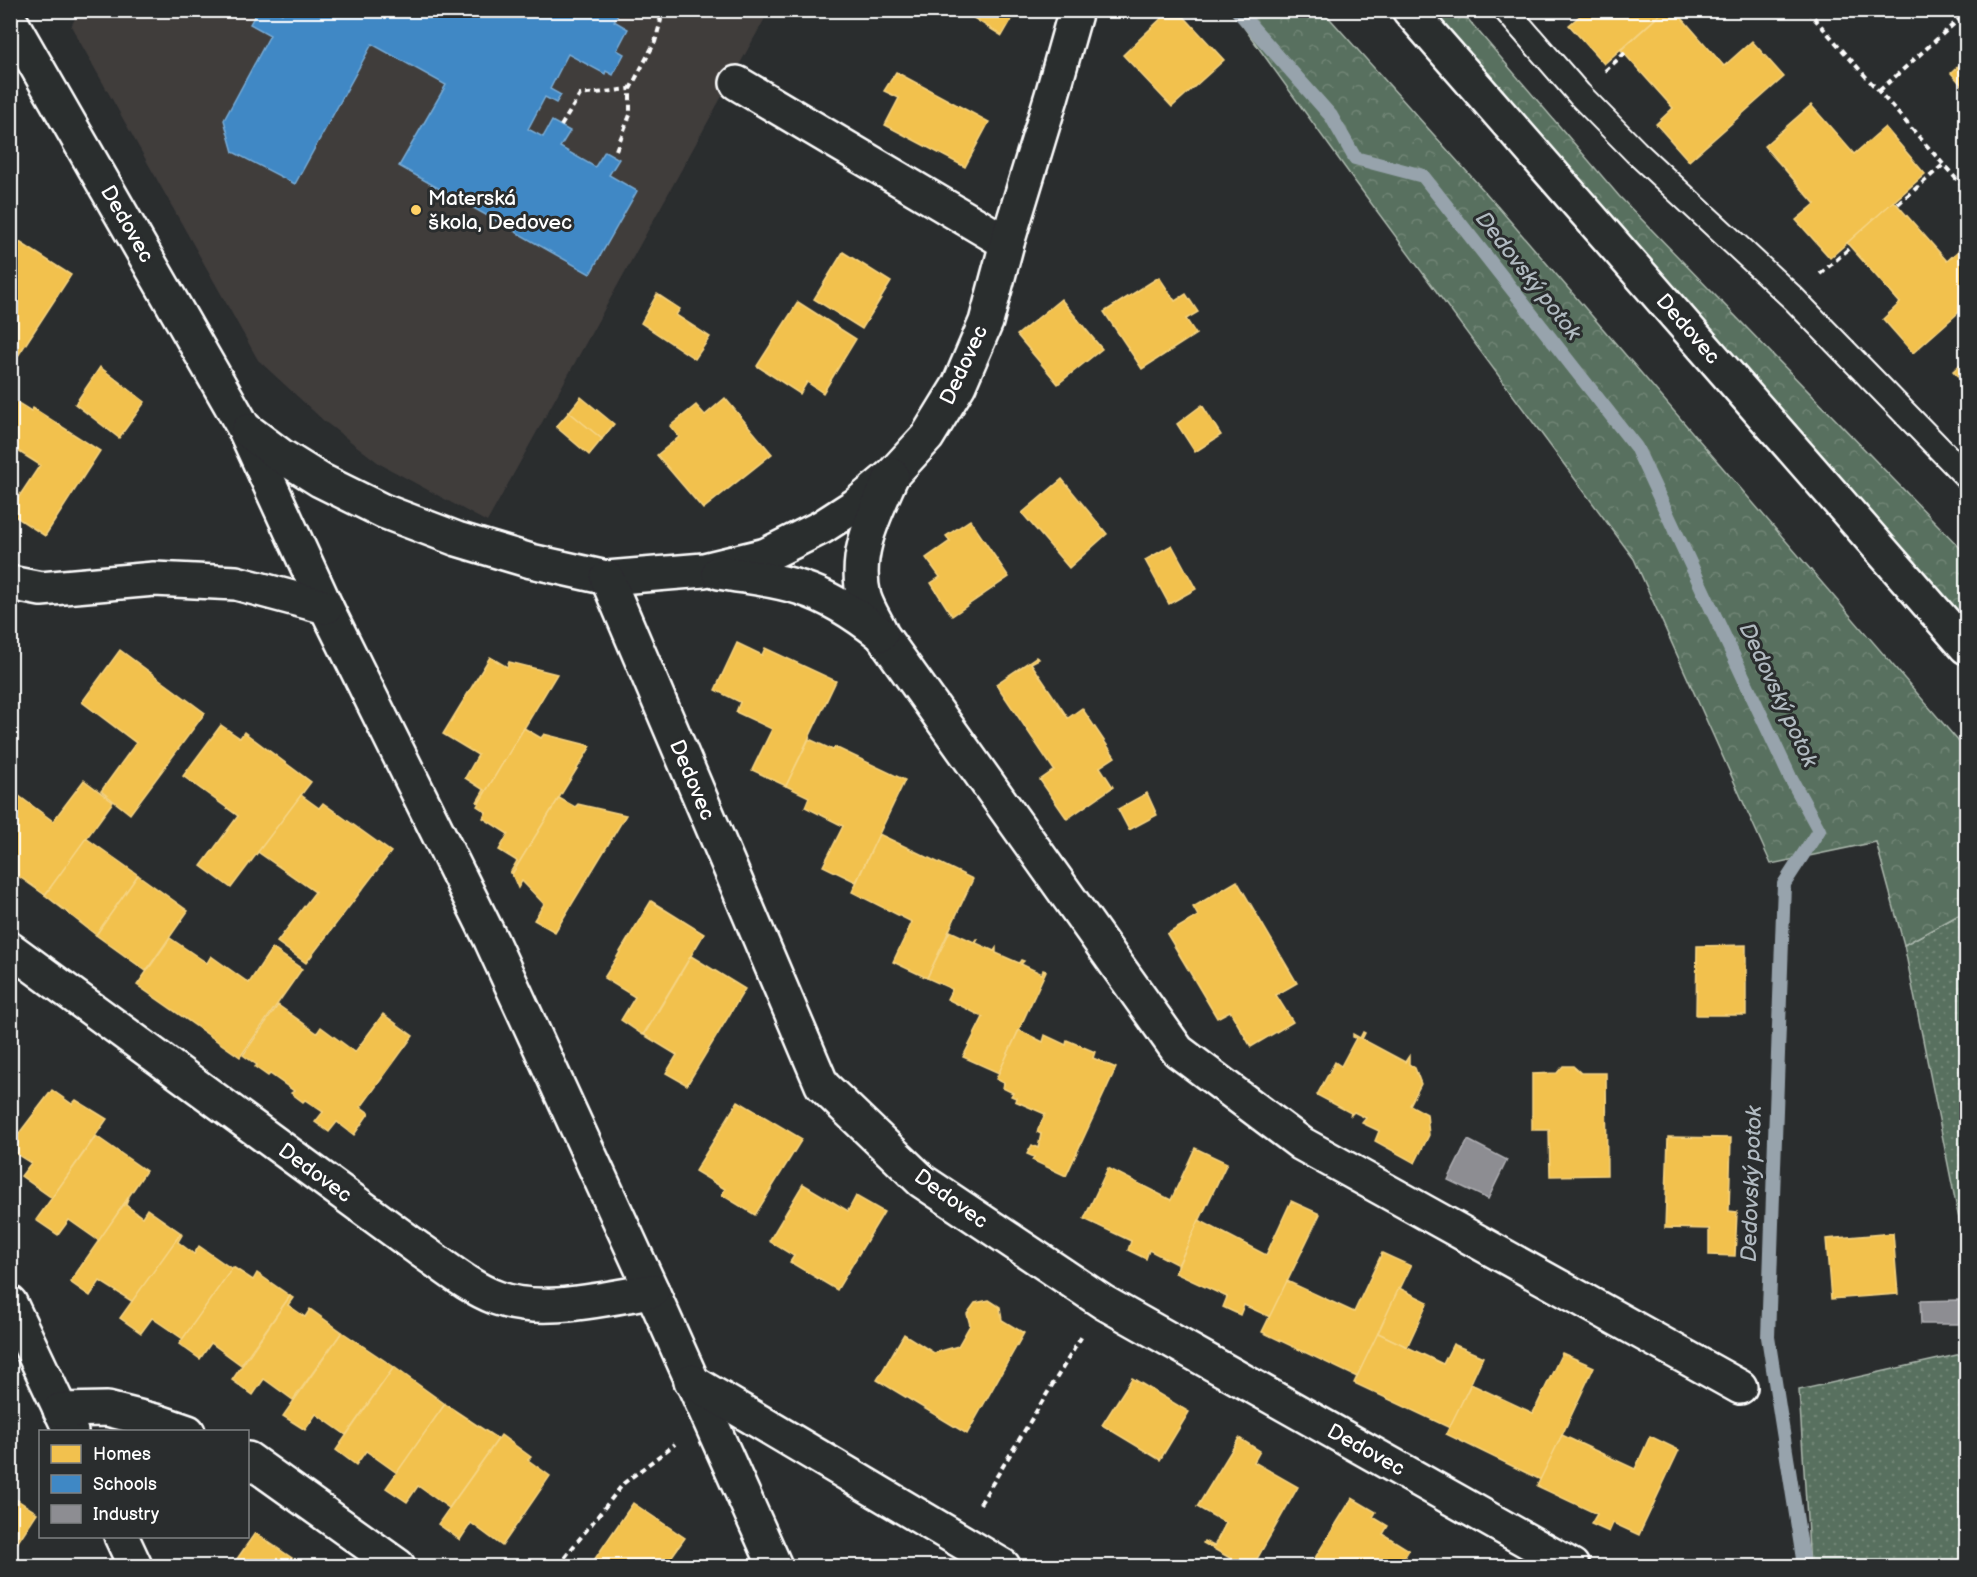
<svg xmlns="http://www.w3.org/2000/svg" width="1977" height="1577" viewBox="0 0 1977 1577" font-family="'Balsamiq Sans',sans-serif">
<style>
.built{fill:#3f3c3b}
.grass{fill:url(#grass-dots);stroke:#acb8ae;stroke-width:1.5}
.forest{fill:url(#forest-crowns);stroke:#acb8ae;stroke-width:1.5}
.homes{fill:#f2c14e;stroke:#f6d483;stroke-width:1.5}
.schools{fill:#3f88c5;stroke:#79acd6;stroke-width:1.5}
.industry{fill:#8d8d92;stroke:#afafb3;stroke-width:1.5}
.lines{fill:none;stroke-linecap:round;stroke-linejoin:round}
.stream{stroke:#97a3ac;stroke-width:14}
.service-casing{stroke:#fff;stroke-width:28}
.minor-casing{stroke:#fff;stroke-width:38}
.path{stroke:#fff;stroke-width:4;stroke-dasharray:6 4.5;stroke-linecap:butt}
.service{stroke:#2a2d2e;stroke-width:24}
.minor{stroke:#2a2d2e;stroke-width:33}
.poi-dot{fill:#ffd166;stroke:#2a2d2e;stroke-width:2}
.labels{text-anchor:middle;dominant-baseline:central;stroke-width:6;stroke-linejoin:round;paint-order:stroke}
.poi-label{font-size:21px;fill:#fff;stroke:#2a2d2e;text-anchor:start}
.street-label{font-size:21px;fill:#fff;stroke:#2a2d2e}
.water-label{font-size:22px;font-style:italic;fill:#b1bac1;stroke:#2a2d2e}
</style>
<defs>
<pattern id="grass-dots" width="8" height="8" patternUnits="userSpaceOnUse" patternTransform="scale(1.5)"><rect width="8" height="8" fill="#58705e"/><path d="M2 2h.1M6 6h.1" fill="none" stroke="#718576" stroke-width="1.8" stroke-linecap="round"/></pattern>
<pattern id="forest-crowns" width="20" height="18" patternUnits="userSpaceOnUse" patternTransform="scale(1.5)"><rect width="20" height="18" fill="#58705e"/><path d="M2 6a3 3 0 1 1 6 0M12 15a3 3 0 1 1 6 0" fill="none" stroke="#718576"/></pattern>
</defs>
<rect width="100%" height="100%" fill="#2a2d2e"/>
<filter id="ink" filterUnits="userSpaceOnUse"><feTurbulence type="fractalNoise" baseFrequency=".0167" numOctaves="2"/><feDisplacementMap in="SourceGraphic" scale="12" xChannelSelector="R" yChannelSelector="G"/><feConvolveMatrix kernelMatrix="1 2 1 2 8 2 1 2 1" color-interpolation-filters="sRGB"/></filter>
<g filter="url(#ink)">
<path class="built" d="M80,10L769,11L487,522L380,464L324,421L258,360L71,26Z"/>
<g class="grass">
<path d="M1966,911V1254L1904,945Z"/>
<path d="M1966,1353V1566H1810L1799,1390Z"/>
</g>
<g class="forest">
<path d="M1232,11H1323L1486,193L1966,750V911L1904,945L1876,842L1771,864L1634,559L1354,180Z"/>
<path d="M1409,11H1461L1619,196L1966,554V647Z"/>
</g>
<g class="homes">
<path d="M961,10H1017L1002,36Z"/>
<path d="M1170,10H1178L1224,60L1172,107L1123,55Z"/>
<path d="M1579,10H1665L1604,64L1569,25L1582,14Z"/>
<path d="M1665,10H1675L1724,66L1752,41L1784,77L1689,161L1656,124L1673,108L1621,50Z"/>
<path d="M1966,59V90L1951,73Z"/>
<path d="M896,72L989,122L965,167L885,125L899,98L884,91Z"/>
<path d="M1811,105L1854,154L1885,127L1925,174L1830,258L1796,220L1815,204L1764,146Z"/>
<path d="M1894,201L1947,261L1966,244V306L1913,353L1883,319L1900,303L1847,243Z"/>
<path d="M10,236L71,275L14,362L10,360Z"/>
<path d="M843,252L891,282L862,329L814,299Z"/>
<path d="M1159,277L1175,301L1186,294L1198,312L1186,319L1196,334L1142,369L1104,312Z"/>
<path d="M657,294L680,309L676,315L710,337L695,359L641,323Z"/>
<path d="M1061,299L1102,349L1058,384L1017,335Z"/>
<path d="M798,302L856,339L823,393L807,382L800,394L757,366Z"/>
<path d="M1966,359V386L1953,371Z"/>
<path d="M100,367L145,402L119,438L75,404Z"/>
<path d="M581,397L614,424L602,439L569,412Z"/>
<path d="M10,398L31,411L33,408L100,451L45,536L10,513V510L40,465L10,446Z"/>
<path d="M725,398L772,454L703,509L657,455L679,437L670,426L696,405L705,415Z"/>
<path d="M1202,405L1221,435L1195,452L1177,424Z"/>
<path d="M569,412L602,439L589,455L556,427Z"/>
<path d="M1062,479L1107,534L1069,568L1022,513Z"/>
<path d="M970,520L1009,577L952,616L931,583L940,577L926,558L950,541L946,536Z"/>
<path d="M1172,545L1196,589L1169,604L1145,560Z"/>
<path d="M737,643L762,655L765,648L836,681L786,786L752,770L772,729L736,712L740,702L715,690Z"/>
<path d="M120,650L205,713L130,814L101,791L136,743L82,702Z"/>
<path d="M490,657L507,667L509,662L557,674L479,803L477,802L484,790L465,778L478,755L443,734Z"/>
<path d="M1036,657L1039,659L1031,663L1068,718L1082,708L1115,757L1100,767L1113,787L1067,819L1040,780L1054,770L996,684Z"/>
<path d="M221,725L240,738L244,732L311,782L231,888L201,866L238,816L183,776Z"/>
<path d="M524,728L541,738L544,734L591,746L512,874L510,873L517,861L499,850L508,834L483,818L486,812L477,806Z"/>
<path d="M809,739L833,750L835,747L905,780L856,882L823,866L843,826L805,807L809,797L786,786Z"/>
<path d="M84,780L113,802L45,895L10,870V800L14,803L19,796L53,821Z"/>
<path d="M1147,793L1157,815L1129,830L1118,809Z"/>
<path d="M301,795L319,808L323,803L391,852L306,963L277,942L315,892L258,852Z"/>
<path d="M559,798L575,807L578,804L626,815L555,932L534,920L544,904L522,881L518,888L512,874Z"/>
<path d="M879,834L973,879L927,978L893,962L912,922L852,892Z"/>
<path d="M86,838L138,875L96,935L45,895Z"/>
<path d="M138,875L188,911L146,971L96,935Z"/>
<path d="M1237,881L1297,983L1276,995L1293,1022L1251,1047L1230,1011L1217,1018L1167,934L1198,916L1193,907Z"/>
<path d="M651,901L704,934L643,1035L621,1020L635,997L604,978Z"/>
<path d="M950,931L974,942L976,939H978L976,943L994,951L996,948V953L1019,963L1021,960L1024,961L1021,964L1042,974L1043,970L1046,971L999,1073L963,1057L983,1017L947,999L952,989L927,978Z"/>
<path d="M170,938L207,963L211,956L249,983L272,948L302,969L240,1057L137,985Z"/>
<path d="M1746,945V1015H1696L1697,946Z"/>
<path d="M691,956L745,989L687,1085L666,1073L677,1055L644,1035Z"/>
<path d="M278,1005L317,1033L321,1027L355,1052L383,1014L413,1036L361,1107L369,1113L354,1135L337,1122L329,1132L315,1122L323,1112L305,1100L303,1102L291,1093L294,1091L270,1074L268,1076L255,1067L257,1065L243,1055Z"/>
<path d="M1019,1030L1043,1042L1045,1035L1066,1045L1067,1040L1095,1052L1093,1058L1116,1068L1066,1176L1032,1160L1034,1157L1027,1154L1032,1145L1038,1148L1041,1134L1037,1132L1045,1114L1015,1101L1016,1098L1011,1096L1013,1093L1003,1088L1004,1083L996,1079Z"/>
<path d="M1363,1032L1365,1033L1362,1039L1405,1062L1409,1056V1064L1415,1068L1421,1084L1410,1105L1427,1114L1429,1135L1415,1163L1375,1141L1379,1131L1362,1123L1366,1118L1354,1112L1350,1116L1351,1113L1317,1095L1335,1062L1341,1066L1356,1038L1353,1037V1034L1360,1038Z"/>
<path d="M1563,1066H1573L1581,1073H1606L1607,1175L1550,1176L1549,1130H1532V1074L1557,1073Z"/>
<path d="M52,1090L72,1104L76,1100L107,1119L52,1198L21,1176L31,1163L10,1150V1145Z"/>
<path d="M738,1101L802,1139L755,1215L722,1195L725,1189L695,1171Z"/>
<path d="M96,1136L146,1171L99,1241L69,1220L58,1235L36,1220Z"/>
<path d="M1668,1137L1731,1138L1729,1211L1737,1212L1735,1256L1709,1255V1229L1665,1228Z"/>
<path d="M1195,1148L1227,1163L1178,1265L1149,1250L1146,1259L1128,1250L1131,1241L1084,1219L1108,1168L1171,1200Z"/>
<path d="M803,1184L848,1211L856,1196L884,1212L837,1290L790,1262L794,1256L769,1241Z"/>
<path d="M129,1197L126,1205L142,1217L147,1209L181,1233L133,1302L100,1281L90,1296L70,1282Z"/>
<path d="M1291,1201L1320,1214L1270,1317L1244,1305L1240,1315L1223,1307L1227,1297L1175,1273L1199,1220L1266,1255Z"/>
<path d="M181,1233L182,1235L178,1242L194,1254L199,1246L232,1269L183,1339L152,1318L141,1333L120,1318Z"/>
<path d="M1893,1233L1898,1294L1831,1299L1826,1239Z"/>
<path d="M1382,1253L1411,1266L1357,1377L1262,1332L1287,1281L1354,1312Z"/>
<path d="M233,1267L253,1280L257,1273L290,1296L241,1365L211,1343L200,1359L179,1344Z"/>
<path d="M1399,1288L1428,1302L1407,1347L1378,1333Z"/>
<path d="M290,1296L293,1298L288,1305L305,1317L310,1309L342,1332L293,1400L264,1379L253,1395L232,1380Z"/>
<path d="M989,1300L1000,1307L1002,1320L1024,1333L967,1434L877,1380L904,1334L934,1353L958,1346L970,1325L967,1314L975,1303Z"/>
<path d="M342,1332L394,1367L346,1435L316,1414L305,1430L283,1416Z"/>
<path d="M1378,1333L1443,1364L1453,1344L1483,1357L1450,1428L1354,1383Z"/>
<path d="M1562,1353L1594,1367L1541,1480L1446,1434L1471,1384L1533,1413Z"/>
<path d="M394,1367L445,1404L397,1473L366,1451L356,1465L336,1450Z"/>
<path d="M1132,1378L1189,1412L1160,1460L1102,1425Z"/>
<path d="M445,1404L498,1439L449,1508L418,1486L407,1502L386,1488Z"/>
<path d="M501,1435L531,1457L528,1460L550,1476L502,1546L471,1523L460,1540L438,1524Z"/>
<path d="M1562,1435L1635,1469L1650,1436L1679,1450L1639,1535L1613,1523L1609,1532L1591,1524L1597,1514L1537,1486Z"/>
<path d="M1239,1438L1260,1451L1254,1462L1298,1487L1253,1566H1244L1203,1543L1204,1541L1214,1546L1226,1523L1197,1507Z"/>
<path d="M10,1495L37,1513L10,1554Z"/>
<path d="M1352,1498L1376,1512L1373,1517L1388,1526L1383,1534L1409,1550L1399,1566H1310Z"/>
<path d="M633,1503L685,1538L665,1566H590Z"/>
<path d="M255,1533L304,1566H232Z"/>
</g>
<path class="schools" d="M258,10H275L282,14L284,10H616L619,12L614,21L628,29L617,50L624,54L613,75L606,71L605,74L568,54L550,89L561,95L556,103L545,97L528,129L543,137L552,121L570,131L560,147L595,167L605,151L619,159L609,175L637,191L590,274L399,166L446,85L372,44L295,184L233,152L224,120L270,35L250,24Z"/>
<g class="industry">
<path d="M1468,1140L1507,1160L1488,1199L1448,1180Z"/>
<path d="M1959,1300V1324H1921L1920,1301Z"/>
</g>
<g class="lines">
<path class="stream" d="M1237,10L1331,116L1355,158L1423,176L1636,447L1790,777L1819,830L1784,884L1768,1337L1803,1559L1800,1566"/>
<defs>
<path id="service" d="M1506,10L1579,94L1636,152L1793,298L1966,476"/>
<g id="minor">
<path d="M1409,10L1966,647"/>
<path d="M10,20L244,428L326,607L491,940L652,1291L775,1566"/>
<path d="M737,83L1007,243"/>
<path d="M248,431L280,455L320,480L383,511L457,539L531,561L607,578L704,570L766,555L822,527L856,505L892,475L927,437L959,385L986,322L1007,243L1052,95L1076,10"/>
<path d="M892,475C875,514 853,553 864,597C868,610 877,623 882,635L1178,1051L1302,1144L1740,1387"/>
<path d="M719,572C746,577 775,579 801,588C830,597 857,615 881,634"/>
<path d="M607,578L822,1085L922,1181L1103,1302L1572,1566"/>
<path d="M10,583L41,589L154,579L236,583L326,607"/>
<path d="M10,949L419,1249C444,1266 468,1287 497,1298C543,1315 605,1298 652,1291"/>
<path d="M10,1303L71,1432"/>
<path d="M691,1381L1003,1566"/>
<path d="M60,1410L107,1409L159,1422L188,1432"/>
<path d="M248,1459L398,1566"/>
<path d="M121,1536L135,1566"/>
</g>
</defs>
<use href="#service" class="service-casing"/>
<use href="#minor" class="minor-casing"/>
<g class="path">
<path d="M1807,10L1966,190"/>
<path d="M1605,71L1625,53"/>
<path d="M1879,91L1966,13"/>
<path d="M561,126L580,95L630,89"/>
<path d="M616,150L630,115V89L655,42L661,20L644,10"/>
<path d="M1898,204L1943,165"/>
<path d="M1820,274L1851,247"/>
<path d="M980,1504L1082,1336"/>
<path d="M558,1566L624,1483L675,1444"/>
</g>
<use href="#service" class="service"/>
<use href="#minor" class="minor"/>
</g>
</g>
<circle class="poi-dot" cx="416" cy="210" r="6"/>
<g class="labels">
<g class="poi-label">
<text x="428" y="198">Materská<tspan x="428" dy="24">škola, Dedovec</tspan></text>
</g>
<g class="street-label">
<text transform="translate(127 224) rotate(60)">Dedovec</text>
<text transform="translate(1688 329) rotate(49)">Dedovec</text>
<text transform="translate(964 365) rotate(-65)">Dedovec</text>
<text transform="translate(692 780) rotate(67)">Dedovec</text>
<text transform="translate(315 1173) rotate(36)">Dedovec</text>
<text transform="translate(951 1199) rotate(36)">Dedovec</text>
<text transform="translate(1366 1450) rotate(29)">Dedovec</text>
</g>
<g class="water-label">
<text transform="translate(1528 276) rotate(52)">Dedovský potok</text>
<text transform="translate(1778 695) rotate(65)">Dedovský potok</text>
<text transform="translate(1752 1184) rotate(-88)">Dedovský potok</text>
</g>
</g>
<rect width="1977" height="1577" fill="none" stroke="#2a2d2e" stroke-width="36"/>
<rect x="18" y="18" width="1941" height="1541" fill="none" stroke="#fff" stroke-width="2" filter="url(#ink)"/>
<rect x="39" y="1430" width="210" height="108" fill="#2a2d2e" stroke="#7f8182" stroke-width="1.5"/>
<rect x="51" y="1445" width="30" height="18" fill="#f2c14e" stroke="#7f8182" stroke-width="1.5"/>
<text x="93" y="1460" font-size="18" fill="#ffffff">Homes</text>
<rect x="51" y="1475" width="30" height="18" fill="#3f88c5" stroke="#7f8182" stroke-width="1.5"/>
<text x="93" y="1490" font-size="18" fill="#ffffff">Schools</text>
<rect x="51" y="1505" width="30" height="18" fill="#8d8d92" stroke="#7f8182" stroke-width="1.5"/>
<text x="93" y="1520" font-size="18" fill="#ffffff">Industry</text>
</svg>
